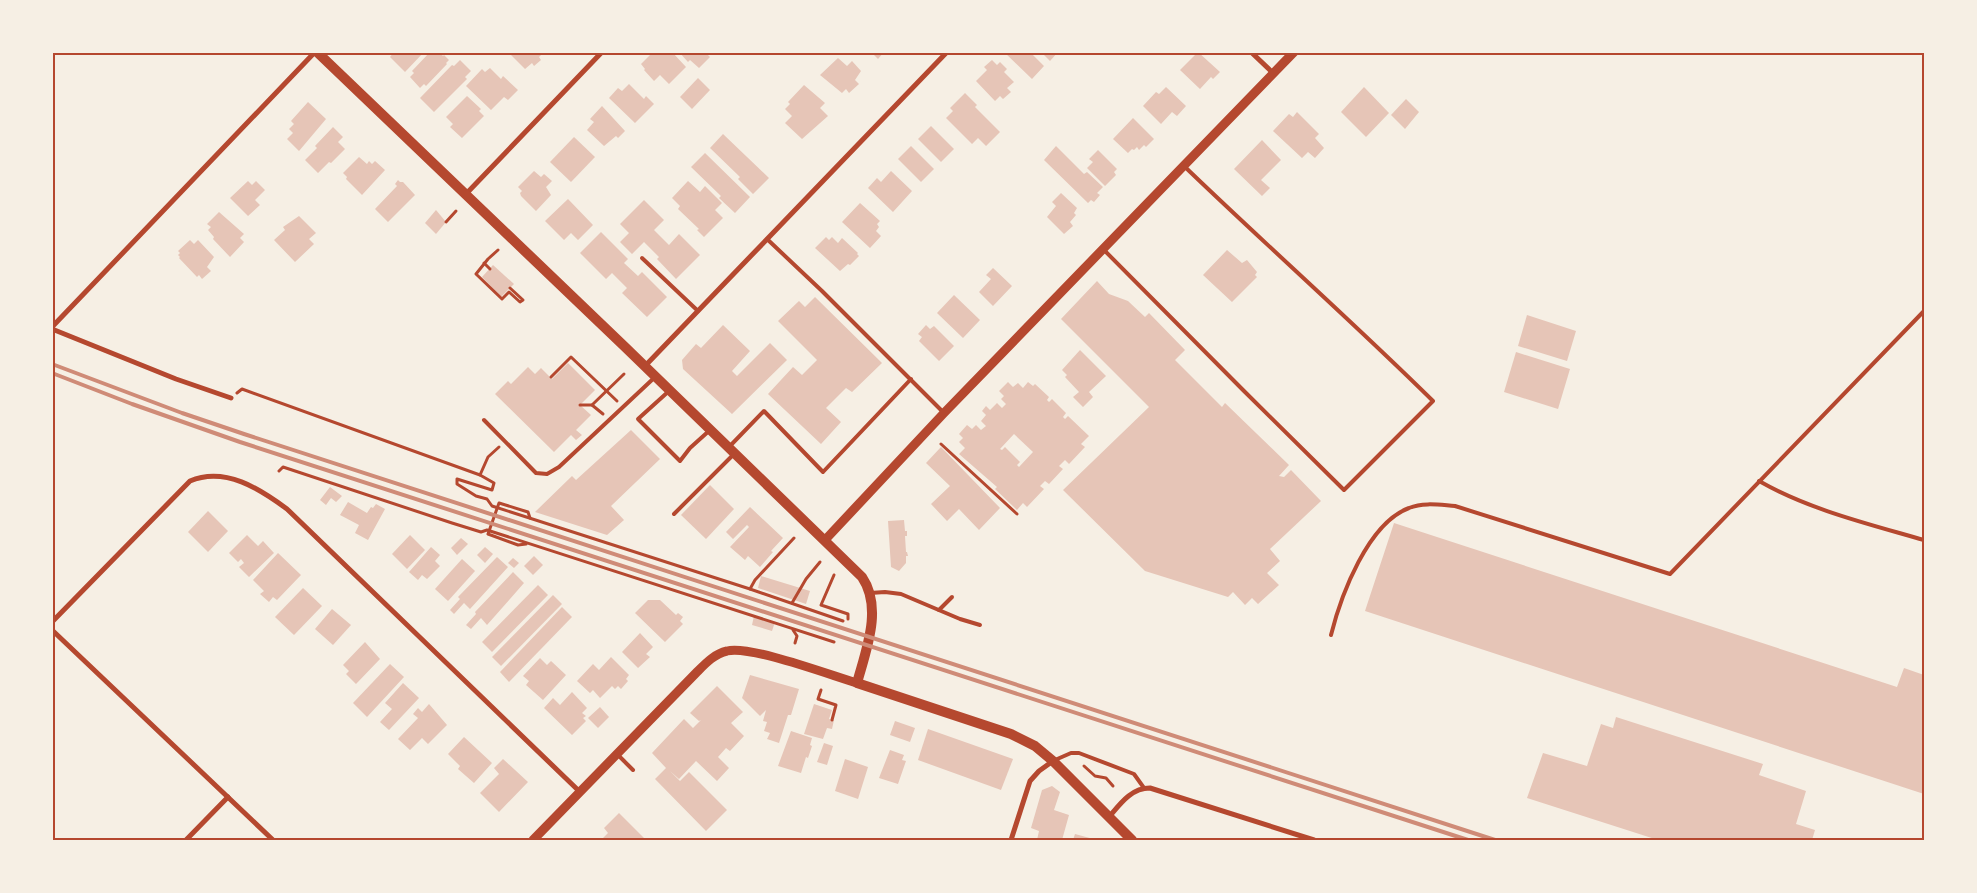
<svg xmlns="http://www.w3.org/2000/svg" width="1977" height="893" viewBox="0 0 1977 893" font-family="'Nunito Sans',sans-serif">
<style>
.building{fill:#e6c5b7;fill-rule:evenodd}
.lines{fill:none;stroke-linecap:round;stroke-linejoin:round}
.path{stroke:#b5482f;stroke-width:3}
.service{stroke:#b5482f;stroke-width:4}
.minor{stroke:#b5482f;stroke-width:5}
.tertiary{stroke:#b5482f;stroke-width:9}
.secondary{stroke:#b5482f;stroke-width:10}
.rail{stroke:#cf8b77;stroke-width:4}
.neatline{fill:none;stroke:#b5482f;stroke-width:2}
</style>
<rect width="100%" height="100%" fill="#f6efe4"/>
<g class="building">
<path d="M394,52H424L405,72L390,57Z"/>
<path d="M430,52H439L443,56L444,55L449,60L446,63L447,64L426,86L424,84L420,88L410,77L414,73L412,71Z"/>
<path d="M508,52H544L539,57L541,60L534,66L532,63L525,69Z"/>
<path d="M653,52H672L686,67L669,84L660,75L654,81L644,70L645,69L641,64Z"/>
<path d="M679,52H705L710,57L699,68L690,60L688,62Z"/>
<path d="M871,52H884L878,59Z"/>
<path d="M1004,52H1034L1032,54L1044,66L1032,79Z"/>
<path d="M1041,52H1058L1050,61Z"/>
<path d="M1198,52L1220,72L1213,79L1211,77L1200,89L1180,70Z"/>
<path d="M838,58L847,66L852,61L861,71L855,80L859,84L849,93L846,89L842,93L820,75Z"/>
<path d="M460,60L471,71L465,77L467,79L434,112L420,98L452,65L454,66Z"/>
<path d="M992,60L997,65L1000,62L1007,69L1004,72L1014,82L1007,88L1011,92L1003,99L1000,96L995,101L976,81L987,70L984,67Z"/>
<path d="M490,68L501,79L503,76L518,90L508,100L504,97L491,110L466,86L482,69L485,72Z"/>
<path d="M698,78L710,90L692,109L680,97Z"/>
<path d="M629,84L644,99L646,96L654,104L635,123L609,98L618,88L622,91Z"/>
<path d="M804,85L825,103L820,108L828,116L802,139L785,123L792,116L785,109L790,104L788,102Z"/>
<path d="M1166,87L1186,106L1177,116L1172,112L1161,124L1143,106L1156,92L1159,94Z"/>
<path d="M1364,87L1389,113L1366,137L1341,112Z"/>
<path d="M965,93L977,105L975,107L1000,132L986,146L978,138L972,144L946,118L953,111L950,108Z"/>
<path d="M467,96L481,109L479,111L484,116L462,138L450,127L453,124L446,117Z"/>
<path d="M1406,99L1419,112L1405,129L1391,115Z"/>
<path d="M308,102L326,119L299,151L287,139L293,133L289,129L294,124L291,121Z"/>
<path d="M602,106L625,131L618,138L616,136L604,146L587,130L594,122L590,119Z"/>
<path d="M1297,112L1319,134L1315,138L1324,148L1315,158L1308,152L1302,158L1273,131L1289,114L1293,117Z"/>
<path d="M1133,118L1154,139L1146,147L1144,145L1139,150L1137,147L1134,150L1132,149L1128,153L1113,139Z"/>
<path d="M931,126L954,149L941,162L918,139Z"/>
<path d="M333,127L343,137L338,142L345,149L331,163L329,162L318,173L305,160L317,148L315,146Z"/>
<path d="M723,134L769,178L753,194L738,179L740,177L710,148Z"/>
<path d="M574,137L595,157L571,182L550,162Z"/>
<path d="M1262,140L1281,160L1261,180L1270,188L1262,196L1234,169Z"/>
<path d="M911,146L934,169L921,182L898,159Z"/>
<path d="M1056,146L1084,174L1087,172L1103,187L1097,193L1100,195L1094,202L1091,200L1088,203L1044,160Z"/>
<path d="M1098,150L1117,169L1114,172L1116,175L1105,186L1087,168L1093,162L1089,159Z"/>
<path d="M705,153L750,197L735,213L719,198L721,196L691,167Z"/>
<path d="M359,157L367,164L369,161L372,164L375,161L385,170L362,195L346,179L347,177L343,173Z"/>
<path d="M534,171L541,177L544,174L552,181L546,187L551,195L536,211L521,196L520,193L522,191L518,187Z"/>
<path d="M891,171L912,191L893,212L868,188L877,178L881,182Z"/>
<path d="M398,180L400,182H403L415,195L388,222L375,209L397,186L395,184Z"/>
<path d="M248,181L252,185L256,181L265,190L255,200L260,205L248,216L230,198Z"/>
<path d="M688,181L700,192L705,186L722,203L715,210L723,218L704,237L697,230L699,229L678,209L680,206L672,198Z"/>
<path d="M1061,193L1077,208L1074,213L1076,215L1070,222L1073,226L1064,234L1047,217L1056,206L1052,202Z"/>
<path d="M568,199L593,225L578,240L571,233L564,240L545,221Z"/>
<path d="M644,200L664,220L654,230L669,245L679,234L700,255L676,279L657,259L659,257L644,242L632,254L620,242L629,233L620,224Z"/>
<path d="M860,203L880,221L877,224L879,227L876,231L881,236L870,248L842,222Z"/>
<path d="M436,210L446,222L436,234L425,223Z"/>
<path d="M219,212L244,234L240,238L244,242L230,257L213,239L214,237L208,230L211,227L207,224Z"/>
<path d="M299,216L316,233L309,239L314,244L295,262L274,240L285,230L283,227Z"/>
<path d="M601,232L628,259L624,263L638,276L642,272L667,297L647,317L622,293L627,288L612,273L606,279L580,253Z"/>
<path d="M826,237L829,240L832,237L838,243L842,238L858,253L857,254L859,256L850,265L848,264L840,271L815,248Z"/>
<path d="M190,240L194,244L198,240L214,257L207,267L211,271L202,279L199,275L197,277L179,258L180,257L178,255L180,253L178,251Z"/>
<path d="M1227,250L1242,263L1247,260L1257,272L1255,275L1257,277L1232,302L1203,275Z"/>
<path d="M493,265L514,284L501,297L482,277Z"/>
<path d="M993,268L1012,286L993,306L979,292L991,279L986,275Z"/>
<path d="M1097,281L1109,294L1128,301L1145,317L1149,313L1185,350L1175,360L1222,407L1225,403L1289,465L1279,476L1284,477L1291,470L1321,501L1270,549L1280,561L1267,573L1279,585L1258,604L1252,598L1245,605L1233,592L1228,597L1145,571L1063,490L1149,407L1061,319Z"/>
<path d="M954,295L980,320L963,338L937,313Z"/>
<path d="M815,297L882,363L852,392L846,388L826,408L841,422L821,444L768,394L793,367L802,375L817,360L778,321L799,301L805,307Z"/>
<path d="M1527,315L1576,331L1567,361L1518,346Z"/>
<path d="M723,325L750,351L732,371L737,376L770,343L787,360L732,414L683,369L682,360L696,344L701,348Z"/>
<path d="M926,325L930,329L934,326L954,346L939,361L919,341L922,337L918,334Z"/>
<path d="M1080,350L1106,376L1089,392L1093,397L1083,407L1073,397L1079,392L1065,377L1067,375L1062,370Z"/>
<path d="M1516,352L1570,369L1558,409L1504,392Z"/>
<path d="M568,363L595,390L580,405L591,415L576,430L582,435L576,440L571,435L554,452L495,394L508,381L511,384L528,367L535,374L541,368L552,379Z"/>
<path d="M1008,382L1013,387L1018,383L1023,388L1028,382L1033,386L1035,384L1049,397L1047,400L1049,402L1052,399L1066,413L1063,417L1065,419L1068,416L1089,436L1081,444L1085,447L1069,464L1065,460L1059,466L1063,469L1049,484L1045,481L1040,486L1044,489L1027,507L1023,503L1017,510L995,489L997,487L959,454L965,448L959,442L963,438L959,434L967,425L972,429L976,425L981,430L986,426L981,421L986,415L982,411L986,406L990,410L997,403L1002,408L1006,404L1001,399L1004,396L999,391ZM1014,434L1033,452L1019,467L1017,465L1020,462L1005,447L1002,450L1000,449Z"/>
<path d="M631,430L660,459L611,506L624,520L607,535L535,512L572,476L576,480Z"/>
<path d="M941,447L1000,508L979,530L959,509L947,521L931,504L950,486L926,463Z"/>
<path d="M710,485L734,509L706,539L681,515Z"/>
<path d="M330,487L342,496L336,502L331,498L326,505L320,500Z"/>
<path d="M348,502L367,513L371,507L373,508L376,504L385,509L368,540L355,533L359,525L340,515Z"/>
<path d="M750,507L783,538L771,551L773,552L760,567L748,556L745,560L730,547L749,527L747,525L733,539L726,532Z"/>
<path d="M208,511L228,531L208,552L188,532Z"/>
<path d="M904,520L905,531H907V536H905L906,552H907L908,556H906V563L899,571L891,567L888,521Z"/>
<path d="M1394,523L1897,687L1904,668L1924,675V794L1365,611Z"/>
<path d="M247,535L258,546L263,541L274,553L249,577L239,567L244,563L241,559L238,562L229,553Z"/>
<path d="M410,535L425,550L407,569L392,554Z"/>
<path d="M461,538L468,544L457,555L451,548Z"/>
<path d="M431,547L440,555L435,561L440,566L427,579L422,575L418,580L409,572Z"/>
<path d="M485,547L493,554L485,563L477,555Z"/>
<path d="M278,553L301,575L277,600L273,597L269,602L260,594L264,591L253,580Z"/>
<path d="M534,556L543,565L533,575L524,566Z"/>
<path d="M497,557L508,567L470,609L464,603L454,614L450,610L460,599L458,597Z"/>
<path d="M513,558L519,563L514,568L508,563Z"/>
<path d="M462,559L475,571L448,601L435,589Z"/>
<path d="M513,572L524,583L487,625L481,618L471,629L466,625L476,614L475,612Z"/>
<path d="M761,576L810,591L806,604L758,588Z"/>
<path d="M538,585L548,595L492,652L482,642Z"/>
<path d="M303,588L322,606L294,635L275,617Z"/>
<path d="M553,595L562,604L501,666L492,657Z"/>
<path d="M648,600H660L676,615L678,613L683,617L680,621L683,624L665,642L635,613Z"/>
<path d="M562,607L572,617L509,682L500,672Z"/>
<path d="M332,609L351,625L333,645L315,629Z"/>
<path d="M754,616L775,622L772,631L752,625Z"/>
<path d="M640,633L653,647L646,654L650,657L638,668L622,652Z"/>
<path d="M365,642L380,659L356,684L346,674L349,671L343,665Z"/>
<path d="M611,657L629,675L626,679L628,681L621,689L618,686L615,689L612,686L600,698L593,690L590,693L577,681L593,664L599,670Z"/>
<path d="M540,658L547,665L551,661L566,675L543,700L526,685L529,681L523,676Z"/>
<path d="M390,664L404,677L367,717L353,703Z"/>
<path d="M750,675L799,689L791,715H788L779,743L767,739L770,733L764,731L767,722L763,721L766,710L760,716L742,698Z"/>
<path d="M403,683L419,698L389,730L380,722L392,709L385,703Z"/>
<path d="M717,686L743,712L731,723L744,736L730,751L726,748L718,757L729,768L717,781L696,761L679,779L670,771L680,781L689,772L727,810L706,831L655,779L666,768L652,753L684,719L693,728L701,720L699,721L690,713Z"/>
<path d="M572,692L587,708L582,713L586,716L583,718L586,721L572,735L544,708L553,698L560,705Z"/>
<path d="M429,704L447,725L428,744L422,738L410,750L398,739L418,718L413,714L418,708L422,712Z"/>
<path d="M814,704L832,710L829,719L834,720L832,729L827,728L823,739L804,734Z"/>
<path d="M600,707L609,717L598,728L588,718Z"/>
<path d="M1616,717L1763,764L1759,775L1806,791L1796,824L1815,830L1812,840H1658L1527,798L1543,753L1587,766L1601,724L1613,728Z"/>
<path d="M895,721L915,728L910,742L890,735Z"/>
<path d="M928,729L1013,759L1001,790L918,760Z"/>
<path d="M791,731L812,738L810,745L812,746L808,758L806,757L801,773L778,766Z"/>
<path d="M464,737L492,763L474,783L458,769L460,766L448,754Z"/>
<path d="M824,743L833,746L827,765L817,762Z"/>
<path d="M890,750L904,755L902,760L906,761L898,784L879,778Z"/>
<path d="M503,759L528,782L499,812L480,793L499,774L494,768Z"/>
<path d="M845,759L868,767L858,799L835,791Z"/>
<path d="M1052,786L1060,792L1054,810L1069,815L1062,840H1037L1039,831L1031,828L1042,790Z"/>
<path d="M619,813L646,840H601L608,833L604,828Z"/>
<path d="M1075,834L1097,840H1073Z"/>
</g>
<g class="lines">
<g class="path">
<path d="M446,222L456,211"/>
<path d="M498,250L488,259L476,274L502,299L509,292L520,302L523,300L510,288"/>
<path d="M484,263L490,269"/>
<path d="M551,377L571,357L617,401"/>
<path d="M237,393L242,389L480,475L494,483L492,490L457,479V484L476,496L487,499L492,506L750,589L843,621"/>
<path d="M580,405H592L624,374"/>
<path d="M592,405L603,414"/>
<path d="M941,444L1017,514"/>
<path d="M279,471L283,467L452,523L481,532L487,530L834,642"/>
<path d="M480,475L488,457L499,447"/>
<path d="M526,544L518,545L488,534L499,503L528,512L530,518"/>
<path d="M834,575L821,605L848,614V619"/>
<path d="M750,589L755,580L794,538"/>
<path d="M792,603L806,579L820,562"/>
<path d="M793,630L797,636L795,643"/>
<path d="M821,690L818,699L836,705L832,720"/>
<path d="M1084,766L1095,776L1106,778L1113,786"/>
</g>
<g class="service">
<path d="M767,239L822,291L944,413"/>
<path d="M1104,250L1244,391L1344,490L1433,401C1352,321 1266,245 1184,166"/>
<path d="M642,258L698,311"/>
<path d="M669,391L638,419L680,461L690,448L710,430"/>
<path d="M484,420L536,473L547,474L559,467L654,378"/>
<path d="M729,447L764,411L823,472L911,379"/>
<path d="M1759,481C1810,510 1869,524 1924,540"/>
<path d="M674,514L734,454"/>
<path d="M870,593L885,592L901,594L960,619L980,625"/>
<path d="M939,610L952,597"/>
<path d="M1331,635C1341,595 1368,523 1409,508C1424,502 1440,505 1455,506L1670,574L1924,311"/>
<path d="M617,754L633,770"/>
<path d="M1055,760L1071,753H1079L1134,774L1144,788"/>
</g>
<g class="minor">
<path d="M1251,52L1273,73"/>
<path d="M465,195L602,52"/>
<path d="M52,327L315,52"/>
<path d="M52,329L176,379L231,398"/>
<path d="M645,366L947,52"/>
<path d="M52,622L190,481C225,466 260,489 287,509L580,792"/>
<path d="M52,630L273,840"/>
<path d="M1109,817C1120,804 1131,788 1150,788L1314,840"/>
<path d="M186,840L228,797"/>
<path d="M1011,840L1030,781L1039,771L1053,761"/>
</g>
<g class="tertiary">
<path d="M825,540L944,413L1294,52"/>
<path d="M533,840L696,673C705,664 714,654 727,651C750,645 830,675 857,683"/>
</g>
<path class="secondary" d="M317,52L624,346L862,577C883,608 866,650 857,683L1011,734L1035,746L1053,761L1132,840"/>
<g class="rail">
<path d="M52,364L182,413L244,434L1495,840"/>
<path d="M52,373L132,404L240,442L1468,840"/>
</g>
</g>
<rect width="1977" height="893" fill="none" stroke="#f6efe4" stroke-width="108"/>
<rect x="54" y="54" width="1869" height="785" class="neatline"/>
</svg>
